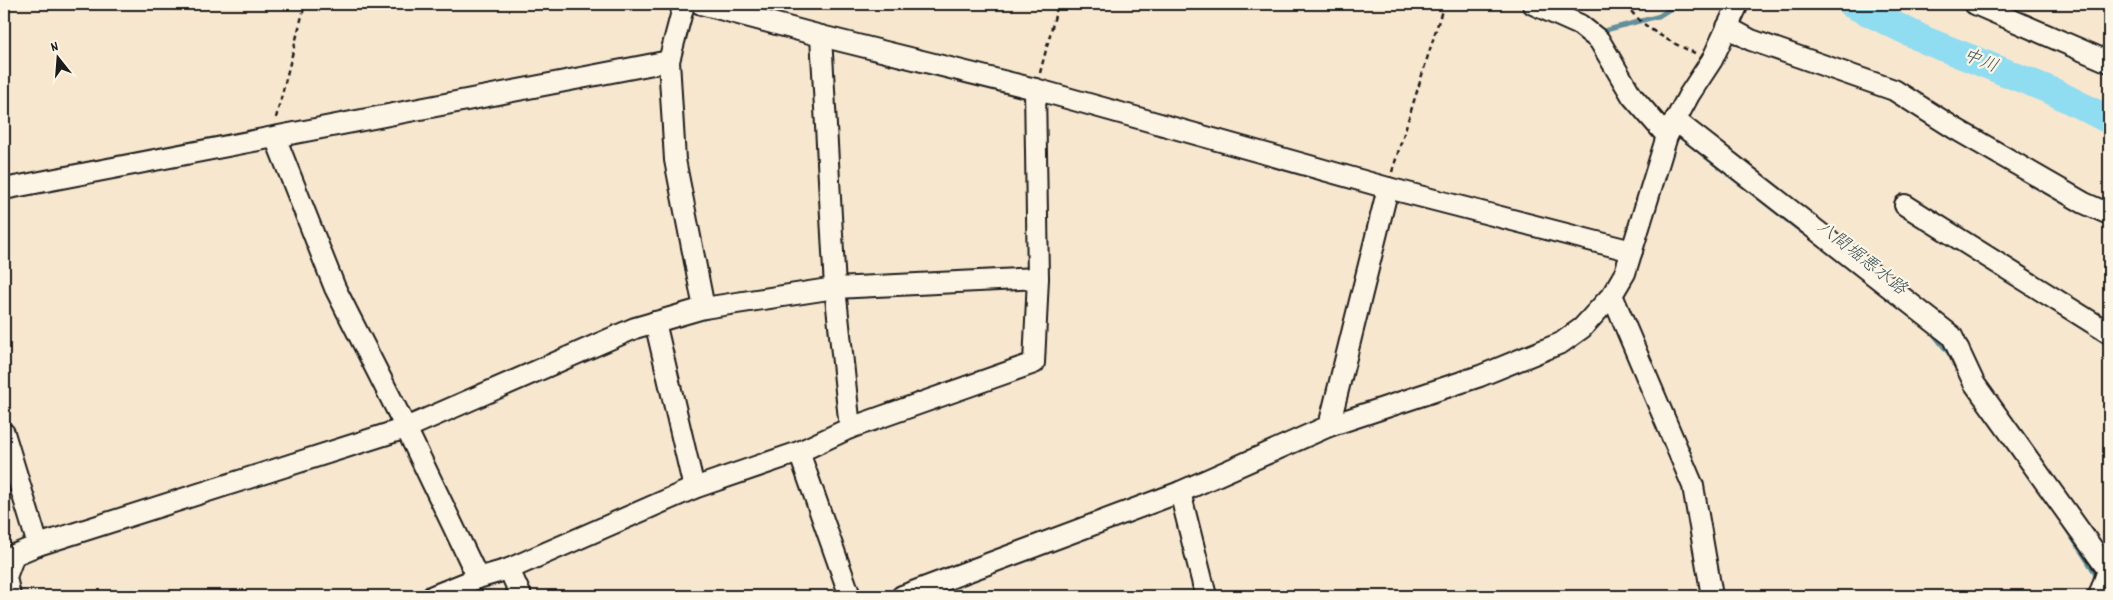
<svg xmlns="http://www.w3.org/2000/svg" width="2113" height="600" viewBox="0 0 2113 600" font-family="Dekko,'Klee One',sans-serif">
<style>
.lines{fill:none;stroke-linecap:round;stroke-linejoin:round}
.stream{stroke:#628f9b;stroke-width:4.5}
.river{stroke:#90dcf0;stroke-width:28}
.minor-casing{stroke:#1c1c1c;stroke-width:24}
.path{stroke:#1c1c1c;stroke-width:2.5;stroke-dasharray:5 4;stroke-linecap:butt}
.minor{stroke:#fcf5e5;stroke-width:20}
.labels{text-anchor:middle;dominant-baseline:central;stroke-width:4.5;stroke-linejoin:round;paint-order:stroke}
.water-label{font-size:18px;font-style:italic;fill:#3f565c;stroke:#fcf5e5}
</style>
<rect width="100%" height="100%" fill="#f8e7cf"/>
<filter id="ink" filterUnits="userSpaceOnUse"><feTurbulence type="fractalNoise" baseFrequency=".02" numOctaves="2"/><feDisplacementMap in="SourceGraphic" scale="10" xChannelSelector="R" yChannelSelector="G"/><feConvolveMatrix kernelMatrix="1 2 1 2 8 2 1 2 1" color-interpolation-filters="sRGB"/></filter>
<g filter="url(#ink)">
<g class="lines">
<g class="stream">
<path d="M1603,31L1659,16L1678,4"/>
<path d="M1674,132L1802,232"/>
<path d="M1931,331L1951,356"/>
<path d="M2064,525L2099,579"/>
</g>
<path class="river" d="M1851,4L1927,41L2052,91L2109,120"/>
<defs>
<g id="minor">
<path d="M684,4L669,61L675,160L704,308"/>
<path d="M701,4L821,36L1035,89L1388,188L1632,251"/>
<path d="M1533,4L1580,25L1599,40L1632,96L1667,136"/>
<path d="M1975,4L2109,62"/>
<path d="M1727,27L1751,40L1894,90L1954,128L2084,203L2109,214"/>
<path d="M821,36L835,288L850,428"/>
<path d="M1675,120L1952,336L1974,383L2108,570"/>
<path d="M275,137L335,288L406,428L478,578"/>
<path d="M4,189L669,61"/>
<path d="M1905,205L2109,333"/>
<path d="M1612,295L1693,486L1712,596"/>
<path d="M655,322L694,488"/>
<path d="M1329,426L1388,188"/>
<path d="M4,433L38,545"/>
<path d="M799,452L850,596"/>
<path d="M1180,492L1206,596"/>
<path d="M509,569L521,596"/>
<path d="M10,596L6,577L14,555L38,545L406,428L635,328L704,308L835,288L1038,278"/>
<path d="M433,596L478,578L509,569L694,488L799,452L850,428L1034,363L1038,278L1035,89"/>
<path d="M902,596L1180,492L1329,426L1480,376L1561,343L1582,328L1612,295L1625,273L1667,136L1689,95L1712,60L1738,4"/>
<path d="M2099,596L2109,567"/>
</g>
</defs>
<use href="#minor" class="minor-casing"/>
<g class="path">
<path d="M1626,4C1640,27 1672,43 1695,53"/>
<path d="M1040,73L1058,4"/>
<path d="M276,118L305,4"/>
<path d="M1392,172L1444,4"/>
</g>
<use href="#minor" class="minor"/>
</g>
</g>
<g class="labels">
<g class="water-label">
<text transform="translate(1980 62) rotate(22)">中川</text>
<text transform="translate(1861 259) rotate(38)">八間堀悪水路</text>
</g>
</g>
<rect width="2113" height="600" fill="none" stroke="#fcf5e5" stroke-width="20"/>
<rect x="10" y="10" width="2093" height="580" fill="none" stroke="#1c1c1c" stroke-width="2" filter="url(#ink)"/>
<g transform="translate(58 58) rotate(343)" stroke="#fcf5e5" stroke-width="4" paint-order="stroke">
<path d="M0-4L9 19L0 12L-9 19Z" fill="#1c1c1c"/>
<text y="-8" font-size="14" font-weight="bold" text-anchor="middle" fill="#1c1c1c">N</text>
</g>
</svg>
